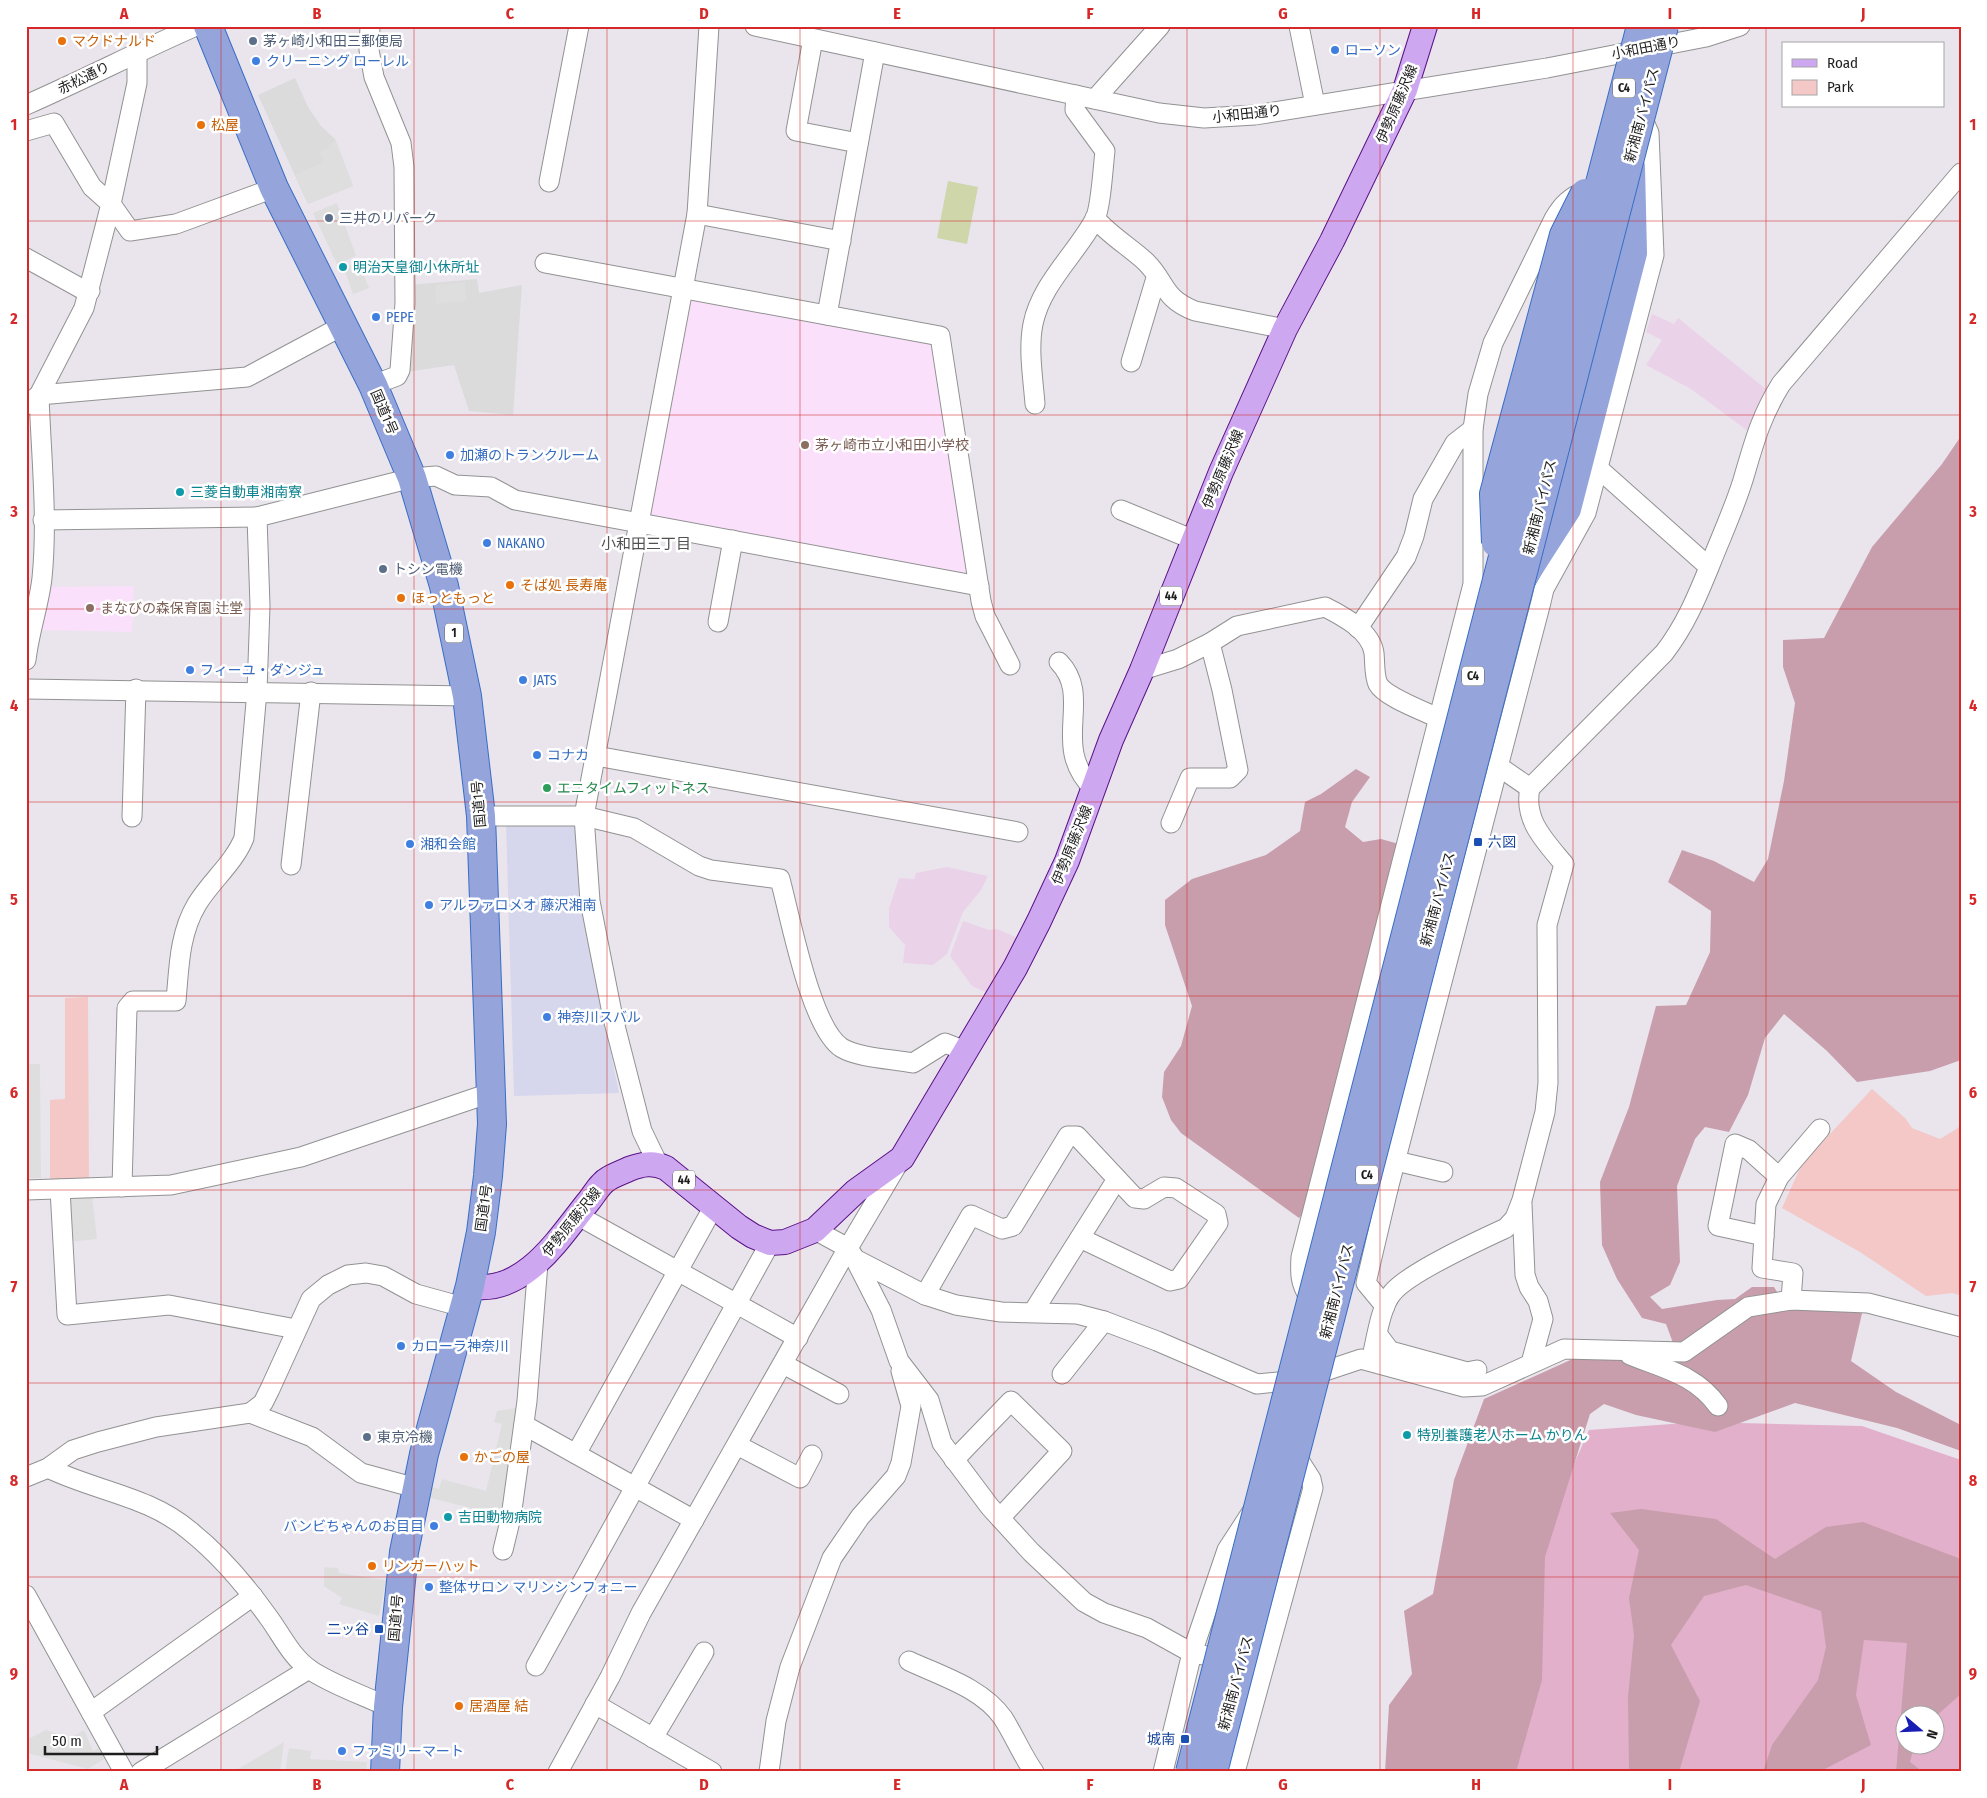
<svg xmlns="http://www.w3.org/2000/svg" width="1987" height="1798" viewBox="0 0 1987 1798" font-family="'Fira Sans Condensed','Noto Sans JP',sans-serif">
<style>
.residential{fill:#dbdbdb}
.commercial{fill:#d6d6ec}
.education{fill:#fae0fb}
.farmland{fill:#ead2e9}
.grass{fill:#e2b0cb;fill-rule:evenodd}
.forest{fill:#c89eac}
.park{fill:#f3c8c7}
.parking{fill:#dedede}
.water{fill:#ced6aa}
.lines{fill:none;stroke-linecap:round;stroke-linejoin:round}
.minor-casing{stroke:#929292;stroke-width:21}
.major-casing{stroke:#5a1285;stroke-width:26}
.highway-casing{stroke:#396ec4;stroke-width:30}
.minor{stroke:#fff;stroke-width:19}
.major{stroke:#cda7f0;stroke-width:24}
.highway{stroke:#95a5dc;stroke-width:28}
.highway-bridge-casing{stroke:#396ec4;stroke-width:30;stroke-linecap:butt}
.highway-bridge{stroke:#95a5dc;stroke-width:28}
.grid{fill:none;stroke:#d62828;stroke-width:1;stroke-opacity:0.55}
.food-dot{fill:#e8710a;stroke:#fff;stroke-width:2}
.service-dot{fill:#5c6f8a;stroke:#fff;stroke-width:2}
.shop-dot{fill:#3f7fe0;stroke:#fff;stroke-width:2}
.culture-dot{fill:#0f9aa8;stroke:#fff;stroke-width:2}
.education-dot{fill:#8d6e63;stroke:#fff;stroke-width:2}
.leisure-dot{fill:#2e9e5b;stroke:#fff;stroke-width:2}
.transit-dot{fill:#1a4fb4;stroke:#fff;stroke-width:2}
.labels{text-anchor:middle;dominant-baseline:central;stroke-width:5;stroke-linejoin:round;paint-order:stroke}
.shield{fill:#fff;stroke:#626262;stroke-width:1}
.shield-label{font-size:12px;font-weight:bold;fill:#1e1e1e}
.food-label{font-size:14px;fill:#c56008;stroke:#fff;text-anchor:start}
.service-label{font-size:14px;fill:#4e5e75;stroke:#fff;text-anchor:start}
.street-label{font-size:14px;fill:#1e1e1e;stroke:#fff}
.shop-label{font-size:14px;fill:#366cbe;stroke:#fff;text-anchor:start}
.culture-label{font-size:14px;fill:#0d838f;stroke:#fff;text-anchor:start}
.education-label{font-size:14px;fill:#785e54;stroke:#fff;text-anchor:start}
.leisure-label{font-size:14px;fill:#27864d;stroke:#fff;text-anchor:start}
.transit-label{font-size:14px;fill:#164399;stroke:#fff;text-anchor:end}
.neighbourhood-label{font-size:15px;fill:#515151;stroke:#fff}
.neatline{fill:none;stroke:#d62828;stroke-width:2}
.grid-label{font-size:16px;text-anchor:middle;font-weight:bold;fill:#d62828}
</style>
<rect width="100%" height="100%" fill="#eae5ed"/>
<g class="residential">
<path d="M295,78L308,107L321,126L335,139L353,186L308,204L258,95Z"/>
<path d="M477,279L479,293L522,285L513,415L469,411L454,365L406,372L409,285Z"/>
</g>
<path class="commercial" d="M506,822L579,823L581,864L595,976L619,1093L514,1096Z"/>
<g class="education">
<path d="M694,297L931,342L935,349L970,576L652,517L649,510L687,302Z"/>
<path d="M134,586L132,632L41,630L52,587Z"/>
</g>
<g class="farmland">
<path d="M1652,314L1674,324L1678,318L1767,390L1748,431L1691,389L1646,365L1662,340L1646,332Z"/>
<path d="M947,867L988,876L981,890L963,912L947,954L933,965L903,963L905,945L889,927V908L899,878L914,879L916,873Z"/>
<path d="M963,921L989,930L997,929L1023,940L992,995L972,986L950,956Z"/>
</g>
<path class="grass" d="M1699,1422L1862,1426L1961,1460V1772H1497L1518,1590L1589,1430ZM1904,1716H1934V1746H1904Z"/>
<g class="forest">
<path d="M1961,436V1060L1930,1071L1857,1082L1827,1051L1784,1014L1765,1038L1748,1095L1729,1132L1705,1127L1695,1139L1677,1186L1680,1262L1670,1285L1650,1297L1662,1309L1717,1300L1735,1299L1752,1287H1774L1787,1308L1863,1309L1851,1361L1896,1392L1961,1425V1451L1897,1428L1795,1403L1715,1432L1636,1415L1604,1404L1590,1414L1545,1557L1542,1680L1516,1772H1385L1389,1705L1412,1674L1404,1611L1433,1594L1454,1480L1484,1399L1577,1357L1679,1359L1666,1324L1642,1318L1617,1279L1602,1245L1600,1182L1629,1107L1656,1006L1686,1005L1710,952L1711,911L1668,882L1682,850L1714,861L1754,882L1768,859L1784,781L1795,703L1783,667V640L1824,638L1872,547L1942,464Z"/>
<path d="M1356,769L1370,777L1352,802L1345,827L1363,842L1381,839L1399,844L1306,1211L1299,1218L1181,1133L1171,1120L1162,1097L1164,1072L1181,1046L1192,1006L1165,925V900L1192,879L1266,855L1300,831L1305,802L1321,794Z"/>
<path d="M1641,1509L1716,1519L1775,1559L1826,1527L1863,1522L1961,1559V1694L1935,1717L1934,1716H1904V1746H1914L1910,1762L1923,1772H1896L1907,1643L1864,1640L1856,1695L1871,1745L1819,1772H1763L1772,1745L1818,1680L1826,1647L1821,1611L1746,1585L1704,1596L1671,1645L1700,1701L1679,1772H1629L1628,1697L1634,1635L1629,1598L1639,1550L1610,1513Z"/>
</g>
<g class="park">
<path d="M88,997L89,1181H50V1100L65,1099V998Z"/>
<path d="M1872,1089L1905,1118L1912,1128L1940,1139L1958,1128L1961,1123V1296L1953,1293L1926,1296L1860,1252L1782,1208L1802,1164Z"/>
</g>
<g class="parking">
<path d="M335,139L353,186L308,204L295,175L323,162L320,152L326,149Z"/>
<path d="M337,203L356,256L337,264L313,213Z"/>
<path d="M359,262L369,288L353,294L344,268Z"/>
<path d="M465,282L466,301L436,304L435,285Z"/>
<path d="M26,1064H40L41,1178H26Z"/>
<path d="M92,1195L97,1239L68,1242L67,1197Z"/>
<path d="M516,1408L506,1514H497L494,1523L469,1517L471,1508L430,1498L432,1487L439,1489L442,1479L486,1491L502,1424L494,1422L497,1411Z"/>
<path d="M324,1567L338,1568L339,1573L386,1580L379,1616L339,1604L342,1598L324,1586Z"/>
<path d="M46,1730L69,1739L84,1730L93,1751L99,1748L104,1759L88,1769L27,1753L26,1740Z"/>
<path d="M284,1742L280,1772H233Z"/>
<path d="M289,1748L311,1751L310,1759L367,1762L366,1772H285Z"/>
</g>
<path class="water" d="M948,181L978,187L967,244L937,238Z"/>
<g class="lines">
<defs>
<g id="minor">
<path d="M370,26L369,50L374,77L401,143L404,167L405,303L400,370L397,376L373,385"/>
<path d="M755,26L1159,113L1204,118L1255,115L1547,68L1706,37L1740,26"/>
<path d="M1299,26L1315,105"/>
<path d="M813,39L796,131L858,143"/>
<path d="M1095,99L1160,26"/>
<path d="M26,105C83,80 139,51 196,26"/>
<path d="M26,131L54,123L92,187L111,204L130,231L176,224L274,188"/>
<path d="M549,182L579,26"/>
<path d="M697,214L841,241"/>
<path d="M1095,218C1109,235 1130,247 1146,262C1167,283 1162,298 1195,311L1285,329"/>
<path d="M26,258L82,289L90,291"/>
<path d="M545,263L940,336L981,601L985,616L1010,665"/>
<path d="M827,315L875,52"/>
<path d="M1131,362L1156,278"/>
<path d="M39,395L247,377L344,325"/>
<path d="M1035,404C1033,378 1028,349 1033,324C1041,284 1076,254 1095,219C1101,207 1103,167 1105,151L1075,110L1076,95"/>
<path d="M26,405L39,395L84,308L111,204L137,83V51"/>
<path d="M1599,469L1709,567"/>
<path d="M1121,510L1194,540"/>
<path d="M43,520L257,517L412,478L436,476L455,485L491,487L515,500L979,586"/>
<path d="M718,622L733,540"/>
<path d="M1358,628L1406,557L1414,536L1423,499L1455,443L1473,429"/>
<path d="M26,660C29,632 39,605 42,578C48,518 41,455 39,395"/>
<path d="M1059,662C1094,698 1049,746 1094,789"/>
<path d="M1142,670L1178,659L1210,643L1237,626L1325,607C1343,616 1371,631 1374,653C1375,662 1374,676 1378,684C1385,697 1424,711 1438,718"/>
<path d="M26,689L467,696"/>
<path d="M596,756L1018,832"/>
<path d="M1498,766L1530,788"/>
<path d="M481,816H584L634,828L699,866L711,870L780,879C790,916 811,1029 842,1048C859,1058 893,1059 913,1063L945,1043L965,1051"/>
<path d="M132,817L136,689"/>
<path d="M1171,823L1190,778H1230L1238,770L1222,690L1210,643"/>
<path d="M291,865L311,692"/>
<path d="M1396,1161L1443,1172"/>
<path d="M658,1164L642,1131L613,1018L590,901L584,816L697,214L709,26"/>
<path d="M122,1187L127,1008L133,1001H176C179,968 179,934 197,904C211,881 234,863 244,838L257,691L260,606L257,517"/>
<path d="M60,1189L67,1315L169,1305L296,1329"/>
<path d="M26,1190L171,1185L301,1157L490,1093"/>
<path d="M1522,1204L1525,1275L1529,1287L1538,1301L1543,1319L1531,1363"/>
<path d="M577,1215L798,1338"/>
<path d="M1357,1217L1388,1189L1541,602L1544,589L1586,513L1654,255L1649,133L1641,115"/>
<path d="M815,1230L848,1248L855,1259L881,1310L899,1361L929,1400L942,1443L990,1507L1031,1552L1084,1602L1104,1613L1147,1628L1192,1653L1203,1655"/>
<path d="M1764,1236L1718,1226L1735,1144L1749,1150L1779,1177"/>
<path d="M855,1259L925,1295L956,1305L1001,1312L1077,1314L1104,1321L1157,1341L1257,1384L1298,1380L1361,1359L1464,1387L1482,1386L1564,1349L1684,1352L1748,1307L1791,1300L1868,1303L1961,1327"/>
<path d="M925,1295L971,1215L1002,1229L1013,1226L1068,1136H1077L1135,1198L1144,1199L1164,1187L1176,1188L1216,1214L1218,1223L1179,1279L1170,1281L1080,1238"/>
<path d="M1791,1300L1793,1273L1762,1268L1766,1204L1779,1177L1820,1129"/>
<path d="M1385,1306L1366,1283L1388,1189"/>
<path d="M1306,1309L1309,1297C1300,1283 1300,1273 1301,1257L1473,584V429L1478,394L1493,343L1554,219C1562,205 1570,197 1585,191"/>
<path d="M1033,1312L1117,1179"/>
<path d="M1378,1335L1390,1351L1467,1372L1477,1370"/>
<path d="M1630,1355C1665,1369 1696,1375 1718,1406"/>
<path d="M1371,1361C1376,1342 1380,1306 1393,1292C1410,1272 1480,1240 1506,1228L1515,1218L1522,1200L1545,1112L1548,1083L1547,925L1564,864C1545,841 1523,820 1530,788L1664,653C1685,626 1697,597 1710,565C1721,537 1734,509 1743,480C1754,443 1760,418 1781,384L1961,173"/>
<path d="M783,1364L839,1394"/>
<path d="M1062,1374L1104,1321"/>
<path d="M250,1413L263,1403L270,1389L311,1299L328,1285L348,1275L366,1273L383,1276L416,1294L463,1307"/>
<path d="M524,1425L694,1520"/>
<path d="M737,1445L800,1478L812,1455"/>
<path d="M576,1454L714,1206"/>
<path d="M954,1460L1011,1401L1062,1451L1000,1518"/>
<path d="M48,1468C95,1491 149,1496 190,1531C220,1555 247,1587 269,1618C282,1636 291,1656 309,1669C328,1683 365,1696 388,1707"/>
<path d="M26,1477L48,1468L73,1450L98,1442L156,1427L250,1413L312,1437L361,1473L416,1488"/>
<path d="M503,1550L511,1517L527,1401L538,1263"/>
<path d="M26,1595L124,1772"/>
<path d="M909,1661C941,1676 982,1688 1003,1718C1014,1735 1022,1755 1034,1772"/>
<path d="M536,1666L770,1243"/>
<path d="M595,1704L712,1772"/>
<path d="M91,1712L253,1596"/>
<path d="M653,1738L704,1652"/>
<path d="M141,1772L309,1669"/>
<path d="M558,1772L610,1677L641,1613L848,1248L899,1162"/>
<path d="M769,1772L776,1721L790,1667L832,1558L860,1517L896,1476L901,1463L911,1406L901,1371"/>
<path d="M1163,1772L1192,1653L1227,1550L1253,1510"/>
<path d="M1235,1772L1313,1488L1311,1479L1292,1449"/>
</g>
<path id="major" d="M470,1286C524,1296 559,1238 588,1202C594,1195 600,1183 608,1179C614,1175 623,1172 629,1169C642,1164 653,1162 666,1168L739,1227L753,1236L770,1243L785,1242L815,1230L856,1191L902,1158L1015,968L1039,921L1067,861L1111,740L1142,670L1221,472L1285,329L1332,241L1405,90L1425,26"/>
<g id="highway">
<path d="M208,26L274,188L373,385L412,478L444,586L467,696L481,816L492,1124L488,1176L481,1232L470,1286L424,1454L404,1552L388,1707L385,1772"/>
<path d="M1524,576L1567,509L1633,253L1631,167"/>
</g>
</defs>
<use href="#minor" class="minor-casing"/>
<use href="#major" class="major-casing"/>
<use href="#highway" class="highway-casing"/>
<use href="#minor" class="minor"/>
<use href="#major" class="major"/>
<use href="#highway" class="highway"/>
<defs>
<g id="highway-bridge">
<path d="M1496,543L1494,494L1564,235L1585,193"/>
<path d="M1190,1772C1345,1191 1487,607 1641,26"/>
<path d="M1213,1772L1664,26"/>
</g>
</defs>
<use href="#highway-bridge" class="highway-bridge-casing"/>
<use href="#highway-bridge" class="highway-bridge"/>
</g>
<path class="grid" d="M221,26V1772M414,26V1772M607,26V1772M800,26V1772M994,26V1772M1187,26V1772M1380,26V1772M1573,26V1772M1766,26V1772M26,221H1961M26,415H1961M26,609H1961M26,802H1961M26,996H1961M26,1190H1961M26,1383H1961M26,1577H1961"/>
<g class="food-dot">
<circle cx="62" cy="41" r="5"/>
<circle cx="201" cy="125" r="5"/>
<circle cx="510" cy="585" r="5"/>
<circle cx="401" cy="598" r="5"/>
<circle cx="464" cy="1457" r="5"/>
<circle cx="372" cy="1566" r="5"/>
<circle cx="459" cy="1706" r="5"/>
</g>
<g class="service-dot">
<circle cx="253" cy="41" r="5"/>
<circle cx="329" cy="218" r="5"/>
<circle cx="383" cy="569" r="5"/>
<circle cx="367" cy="1437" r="5"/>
</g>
<g class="shop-dot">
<circle cx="1335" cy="50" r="5"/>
<circle cx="256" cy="61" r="5"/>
<circle cx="376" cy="317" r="5"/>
<circle cx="450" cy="455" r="5"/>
<circle cx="487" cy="543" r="5"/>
<circle cx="190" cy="670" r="5"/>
<circle cx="523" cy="680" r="5"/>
<circle cx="537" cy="755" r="5"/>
<circle cx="410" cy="844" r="5"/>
<circle cx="429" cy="905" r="5"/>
<circle cx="547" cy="1017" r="5"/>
<circle cx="401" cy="1346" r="5"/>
<circle cx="434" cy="1526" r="5"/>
<circle cx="429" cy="1587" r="5"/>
<circle cx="342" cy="1751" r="5"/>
</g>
<g class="culture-dot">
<circle cx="343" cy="267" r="5"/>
<circle cx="180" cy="492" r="5"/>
<circle cx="1407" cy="1435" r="5"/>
<circle cx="448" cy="1517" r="5"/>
</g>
<g class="education-dot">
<circle cx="805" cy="445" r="5"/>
<circle cx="90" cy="608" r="5"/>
</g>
<circle class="leisure-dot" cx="547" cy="788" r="5"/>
<g class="transit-dot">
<rect x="1473" y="837" width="10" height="10" rx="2.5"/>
<rect x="374" y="1624" width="10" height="10" rx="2.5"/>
<rect x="1180" y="1734" width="10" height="10" rx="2.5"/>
</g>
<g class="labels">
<g class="shield">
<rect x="1613" y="78.5" width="22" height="19" rx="4"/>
<rect x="1160" y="586.5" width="22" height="19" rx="4"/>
<rect x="445" y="623.5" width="18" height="19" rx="4"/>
<rect x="1462" y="666.5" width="22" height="19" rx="4"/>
<rect x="1356" y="1165.5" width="22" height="19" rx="4"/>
<rect x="673" y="1170.5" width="22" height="19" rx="4"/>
</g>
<g class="shield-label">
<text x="1624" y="88">C4</text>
<text x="1171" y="596">44</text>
<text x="454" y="633">1</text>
<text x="1473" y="676">C4</text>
<text x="1367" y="1175">C4</text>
<text x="684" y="1180">44</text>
</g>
<g class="food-label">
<text x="72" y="41">マクドナルド</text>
<text x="211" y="125">松屋</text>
<text x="520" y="585">そば処 長寿庵</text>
<text x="411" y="598">ほっともっと</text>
<text x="474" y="1457">かごの屋</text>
<text x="382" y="1566">リンガーハット</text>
<text x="469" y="1706">居酒屋 結</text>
</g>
<g class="service-label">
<text x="263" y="41">茅ヶ崎小和田三郵便局</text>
<text x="339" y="218">三井のリパーク</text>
<text x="393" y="569">トシン電機</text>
<text x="377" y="1437">東京冷機</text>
</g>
<g class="street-label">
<text transform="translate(1646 48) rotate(-11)">小和田通り</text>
<text transform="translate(84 78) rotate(-26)">赤松通り</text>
<text transform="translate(1397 104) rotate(-67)">伊勢原藤沢線</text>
<text transform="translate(1247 114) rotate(-6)">小和田通り</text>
<text transform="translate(1642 115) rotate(-75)">新湘南バイパス</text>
<text transform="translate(384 412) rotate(67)">国道1号</text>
<text transform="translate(1223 469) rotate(-67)">伊勢原藤沢線</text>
<text transform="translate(1540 507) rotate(-76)">新湘南バイパス</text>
<text transform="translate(479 804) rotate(-95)">国道1号</text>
<text transform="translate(1072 845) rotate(-68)">伊勢原藤沢線</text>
<text transform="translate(1438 899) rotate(-75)">新湘南バイパス</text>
<text transform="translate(484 1208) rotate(-82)">国道1号</text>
<text transform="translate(572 1222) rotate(-51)">伊勢原藤沢線</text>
<text transform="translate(1337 1291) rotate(-76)">新湘南バイパス</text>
<text transform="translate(396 1618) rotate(-85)">国道1号</text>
<text transform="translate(1236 1683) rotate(-75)">新湘南バイパス</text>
</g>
<g class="shop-label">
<text x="1345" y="50">ローソン</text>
<text x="266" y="61">クリーニング ローレル</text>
<text x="386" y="317">PEPE</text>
<text x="460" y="455">加瀬のトランクルーム</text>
<text x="497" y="543">NAKANO</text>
<text x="200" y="670">フィーユ・ダンジュ</text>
<text x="533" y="680">JATS</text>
<text x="547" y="755">コナカ</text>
<text x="420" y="844">湘和会館</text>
<text x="439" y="905">アルファロメオ 藤沢湘南</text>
<text x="557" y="1017">神奈川スバル</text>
<text x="411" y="1346">カローラ神奈川</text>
<text x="424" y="1526" text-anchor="end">バンビちゃんのお目目</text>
<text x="439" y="1587">整体サロン マリンシンフォニー</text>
<text x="352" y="1751">ファミリーマート</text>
</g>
<g class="culture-label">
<text x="353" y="267">明治天皇御小休所址</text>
<text x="190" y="492">三菱自動車湘南寮</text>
<text x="1417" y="1435">特別養護老人ホーム かりん</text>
<text x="458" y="1517">吉田動物病院</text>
</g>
<g class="education-label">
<text x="815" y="445">茅ヶ崎市立小和田小学校</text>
<text x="100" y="608">まなびの森保育園 辻堂</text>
</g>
<g class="leisure-label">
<text x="557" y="788">エニタイムフィットネス</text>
</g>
<g class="transit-label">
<text x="1488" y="842" text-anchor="start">六図</text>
<text x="369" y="1629">二ッ谷</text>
<text x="1175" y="1739">城南</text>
</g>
<g class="neighbourhood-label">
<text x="646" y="544">小和田三丁目</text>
</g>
</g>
<rect width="1987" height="1798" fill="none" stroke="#ffffff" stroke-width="55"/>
<rect x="1782" y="42" width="162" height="65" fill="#ffffff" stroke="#a5a5a5"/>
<rect x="1792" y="59" width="25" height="8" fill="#cda7f0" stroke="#a5a5a5"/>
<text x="1827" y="68" font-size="15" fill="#1e1e1e">Road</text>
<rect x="1792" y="80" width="25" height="15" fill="#f3c8c7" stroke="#a5a5a5"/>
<text x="1827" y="92" font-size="15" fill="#1e1e1e">Park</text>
<g transform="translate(1920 1730) rotate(109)"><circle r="24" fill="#ffffff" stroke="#a5a5a5"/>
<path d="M0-4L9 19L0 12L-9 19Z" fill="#181eb3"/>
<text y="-8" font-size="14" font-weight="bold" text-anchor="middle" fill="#1e1e1e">N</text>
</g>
<path d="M45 1746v8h112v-8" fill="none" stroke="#1e1e1e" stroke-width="2.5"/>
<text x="52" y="1746" font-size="15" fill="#1e1e1e" stroke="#ffffff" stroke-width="4" paint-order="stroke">50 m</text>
<rect x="28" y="28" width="1932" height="1742" class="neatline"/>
<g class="grid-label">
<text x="124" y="19">A</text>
<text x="317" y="19">B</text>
<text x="510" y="19">C</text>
<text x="704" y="19">D</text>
<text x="897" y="19">E</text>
<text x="1090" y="19">F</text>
<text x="1283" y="19">G</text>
<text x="1476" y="19">H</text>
<text x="1670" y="19">I</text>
<text x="1863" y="19">J</text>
<text x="14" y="130">1</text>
<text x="1973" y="130">1</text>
<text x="14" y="324">2</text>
<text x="1973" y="324">2</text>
<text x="14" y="517">3</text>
<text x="1973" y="517">3</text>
<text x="14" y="711">4</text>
<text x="1973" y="711">4</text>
<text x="14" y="905">5</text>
<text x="1973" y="905">5</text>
<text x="14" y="1098">6</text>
<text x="1973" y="1098">6</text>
<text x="14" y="1292">7</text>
<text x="1973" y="1292">7</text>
<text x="14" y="1486">8</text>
<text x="1973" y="1486">8</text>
<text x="14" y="1679">9</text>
<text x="1973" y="1679">9</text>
<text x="124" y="1790">A</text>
<text x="317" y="1790">B</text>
<text x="510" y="1790">C</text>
<text x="704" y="1790">D</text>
<text x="897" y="1790">E</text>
<text x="1090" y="1790">F</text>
<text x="1283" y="1790">G</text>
<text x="1476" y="1790">H</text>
<text x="1670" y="1790">I</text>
<text x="1863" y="1790">J</text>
</g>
</svg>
